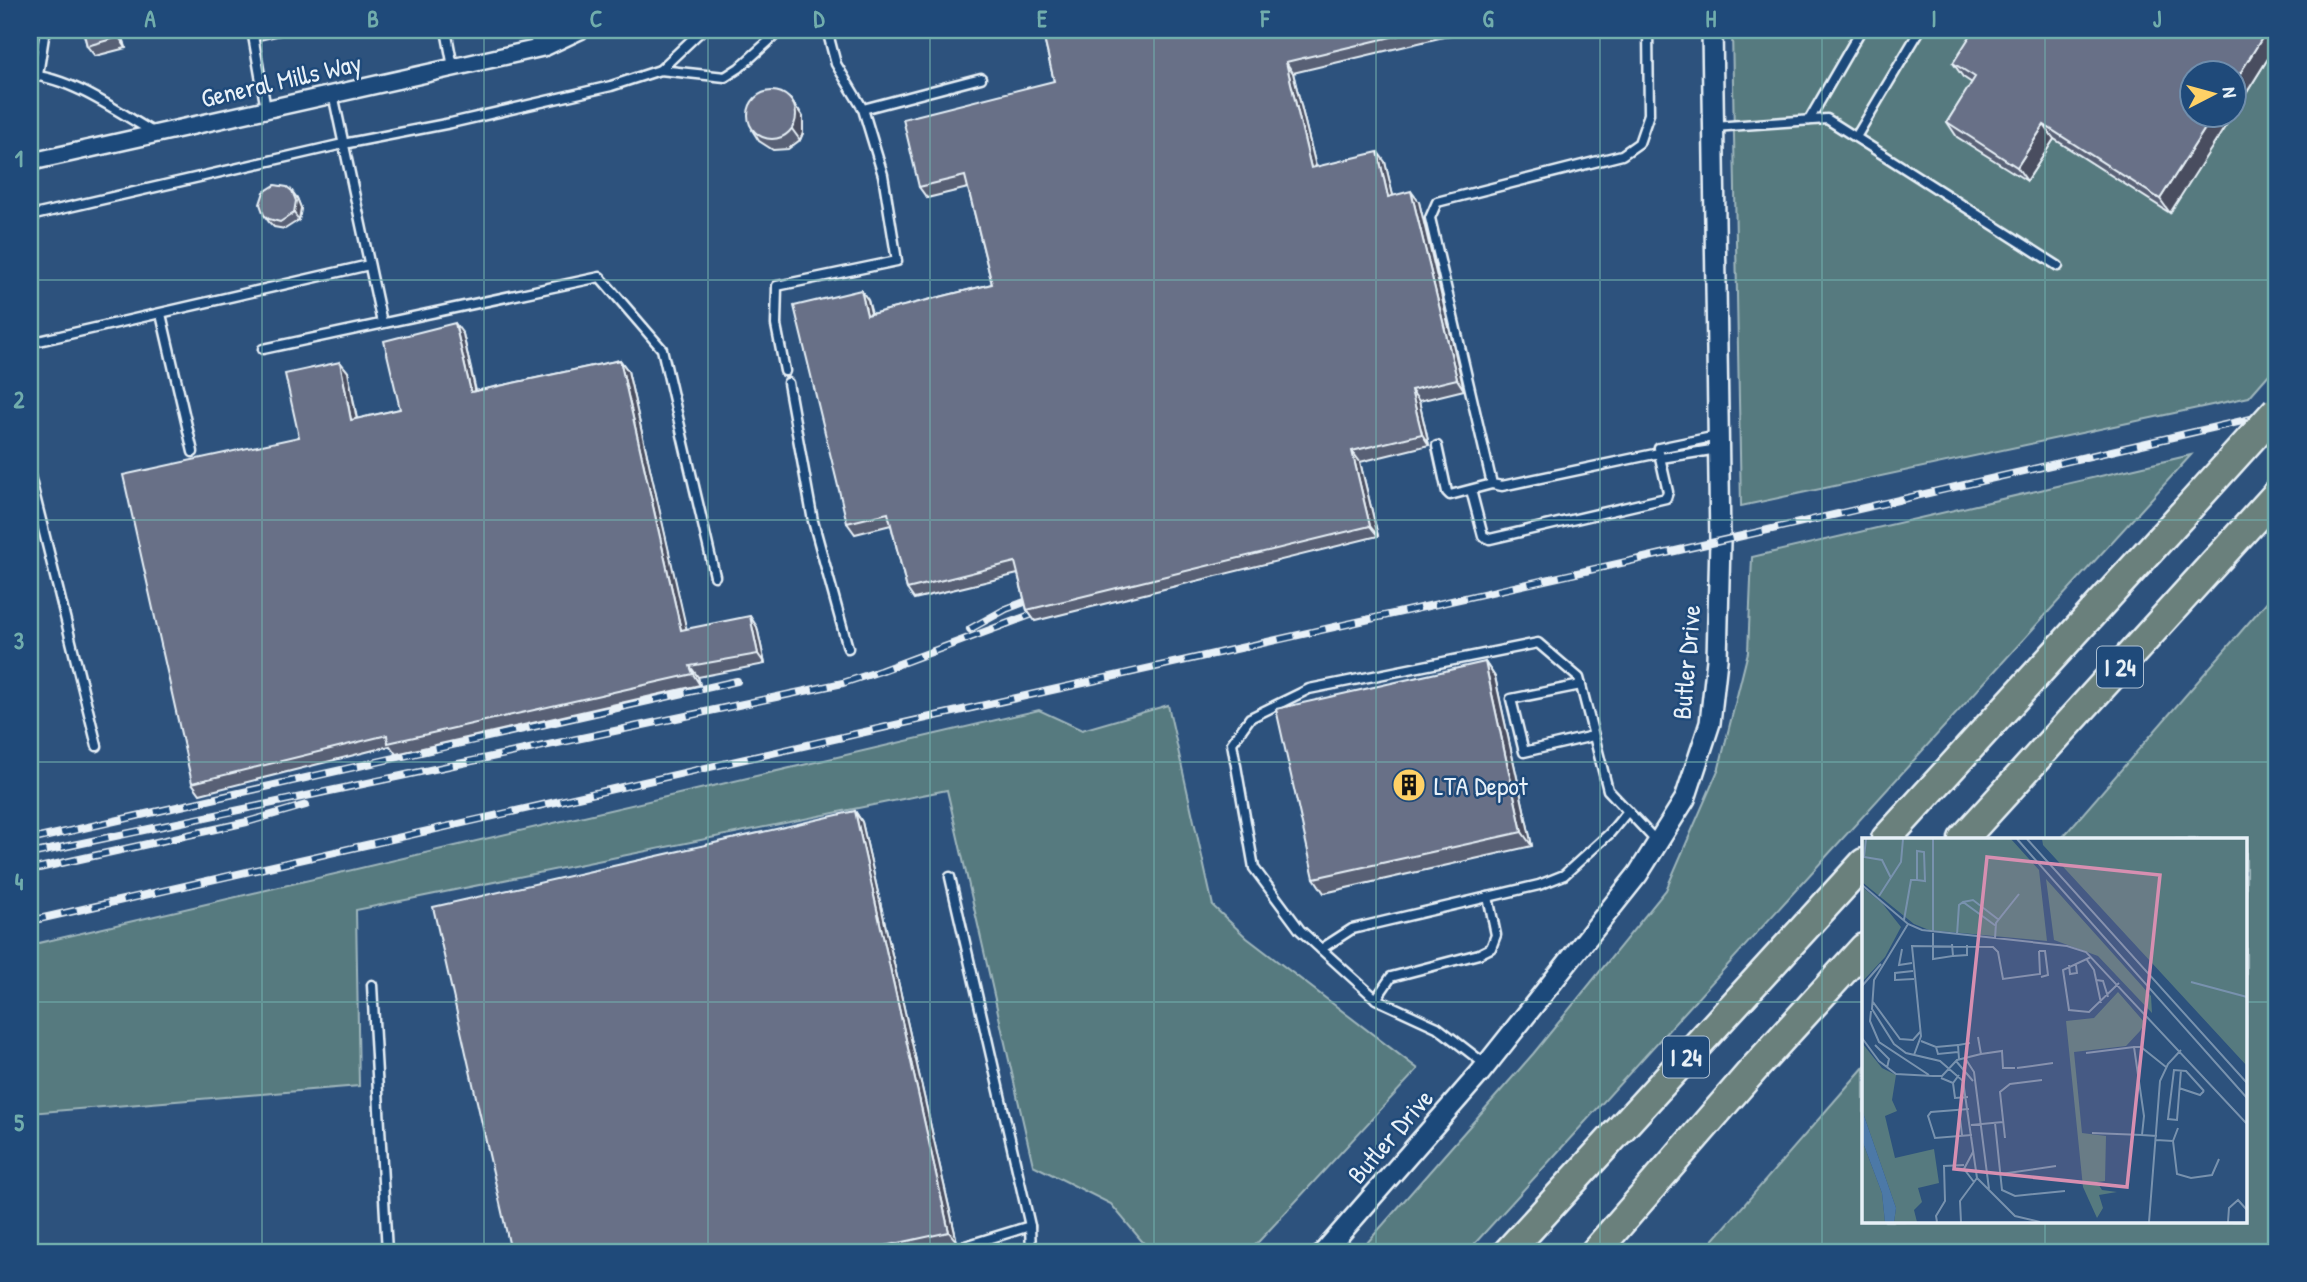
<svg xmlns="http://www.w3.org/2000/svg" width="2307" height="1282" viewBox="0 0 2307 1282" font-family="'Patrick Hand',sans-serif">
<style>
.green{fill:#567a7f;stroke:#9fb6bc;stroke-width:2;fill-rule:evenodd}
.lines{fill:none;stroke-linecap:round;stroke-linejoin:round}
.service-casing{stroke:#e8f1f8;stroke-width:13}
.minor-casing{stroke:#e8f1f8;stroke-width:21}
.tertiary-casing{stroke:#e8f1f8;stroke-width:24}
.motorway-casing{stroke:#e8f1f8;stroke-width:33}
.service{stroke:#1f4a7a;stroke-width:8}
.minor{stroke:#1f4a7a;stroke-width:16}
.tertiary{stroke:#1f4a7a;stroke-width:19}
.motorway{stroke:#6a807c;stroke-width:28}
.rail-casing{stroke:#e8f1f8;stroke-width:8}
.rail{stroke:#1f4a7a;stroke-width:5;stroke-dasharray:16;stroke-linecap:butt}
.motorway-bridge-casing{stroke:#e8f1f8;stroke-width:33;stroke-linecap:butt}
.motorway-bridge{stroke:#6a807c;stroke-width:28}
.wall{fill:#596074;stroke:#e8f1f8;stroke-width:2}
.shaded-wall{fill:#484e5e;stroke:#e8f1f8;stroke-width:2}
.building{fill:#677087;stroke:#e8f1f8;stroke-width:2}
.grid{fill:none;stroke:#71adac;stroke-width:2;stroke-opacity:0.55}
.labels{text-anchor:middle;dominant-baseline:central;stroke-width:5;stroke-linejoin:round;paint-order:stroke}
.shield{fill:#1f4a7a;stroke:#acbfd2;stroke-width:2}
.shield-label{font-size:24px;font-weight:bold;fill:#e8f1f8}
.street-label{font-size:26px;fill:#e8f1f8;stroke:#1f4a7a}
.poi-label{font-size:26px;fill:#e8f1f8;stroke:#1f4a7a;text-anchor:start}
.inset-road{fill:none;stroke:#7892ae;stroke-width:2}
.view{fill:#d78fb1;fill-opacity:0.15;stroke:#d78fb1;stroke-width:3.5}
.inset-edge{fill:none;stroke:#e8f1f8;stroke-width:3.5}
.neatline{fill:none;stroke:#71adac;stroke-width:2.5}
.grid-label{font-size:23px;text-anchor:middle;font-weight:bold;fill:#71adac}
</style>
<rect width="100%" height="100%" fill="#2d527d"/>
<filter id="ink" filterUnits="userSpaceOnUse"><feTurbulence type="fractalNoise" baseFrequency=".0143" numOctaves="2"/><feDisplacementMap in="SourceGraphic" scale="14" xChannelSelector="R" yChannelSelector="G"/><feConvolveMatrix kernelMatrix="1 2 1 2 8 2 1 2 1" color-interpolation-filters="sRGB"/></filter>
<g filter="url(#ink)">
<g class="green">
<path d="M1732,30H2277V365L2249,397L1741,506ZM2192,74H2234V116H2192Z"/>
<path d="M2191,455L1467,1252H1359L1533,1054L1666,890L1719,768L1748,652L1752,557Z"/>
<path d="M2277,590V1252H1703L1864,1067V1221H2246V839H2061Z"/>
<path d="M1168,705L1213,906L1247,938L1418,1069L1249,1252H1151L1111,1204L1033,1165L947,790L356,910L359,1086L30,1113V945L1039,710L1082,730Z"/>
</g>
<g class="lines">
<defs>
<g id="service">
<path d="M252,30L266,109"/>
<path d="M446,30L453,67"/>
<path d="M533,30L537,49"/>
<path d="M827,30L836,64L863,109L981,78"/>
<path d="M253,36L279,30"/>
<path d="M660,70L702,30"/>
<path d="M30,75C71,78 117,111 153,132"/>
<path d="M38,75L45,30"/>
<path d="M333,94L382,323"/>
<path d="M1809,120L1861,30"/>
<path d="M1714,127L1827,119L2058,266"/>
<path d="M1856,137L1920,30"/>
<path d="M30,216L343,144L451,123L611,86L660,70L725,77L739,68L781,30"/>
<path d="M161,314L193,452"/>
<path d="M30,343L369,265"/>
<path d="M263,349L600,277L662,349L715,576"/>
<path d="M785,371L776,325L777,286L897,261L883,175L863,109"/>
<path d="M788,383L813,521L848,648"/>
<path d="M1437,446L1447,492L1450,495L1492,484"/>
<path d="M1659,448L1717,436"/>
<path d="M1661,458L1718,449"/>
<path d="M30,476L97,746"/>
<path d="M1471,490L1483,536L1490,539L1666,498L1668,492L1659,453L1502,486L1492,484L1430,218L1437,202L1622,155L1639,143L1649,114L1648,30"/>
<path d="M1581,685L1511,699L1524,752L1593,736"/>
<path d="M950,877L1030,1226"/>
<path d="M1321,949L1352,929L1539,885L1564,875L1609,834L1628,811"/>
<path d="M372,985L387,1252"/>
<path d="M1376,999L1391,977L1479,954L1491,948L1496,935L1488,897"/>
<path d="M1486,1065L1437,1027L1376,999L1300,930L1254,868L1232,743L1250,718L1309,689L1538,643L1579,678L1608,790L1657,842"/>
<path d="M946,1252L1030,1226L1031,1252"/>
</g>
<path id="minor" d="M30,162L545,47L581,30"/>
<path id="tertiary" d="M1324,1252L1480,1073L1638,874L1685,799L1710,723L1717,660L1720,541L1712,30"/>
<g id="motorway">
<path d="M1886,839L2182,515"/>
<path d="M1963,839L2277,494"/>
<path d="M1508,1252L1864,863"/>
<path d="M1595,1252L1753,1070L1864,948"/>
</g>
</defs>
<use href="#service" class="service-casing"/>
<use href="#minor" class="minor-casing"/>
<use href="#tertiary" class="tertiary-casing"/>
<use href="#motorway" class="motorway-casing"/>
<use href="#service" class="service"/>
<use href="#minor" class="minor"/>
<use href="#tertiary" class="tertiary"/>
<use href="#motorway" class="motorway"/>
<defs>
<g id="rail">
<path d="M970,629L1006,609L1043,595"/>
<path d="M30,840L737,681"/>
<path d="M30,854L843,683L880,671L1033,614L1049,610"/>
<path d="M30,870L247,822L306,805"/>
<path d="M30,921L922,719L1720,541L2277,413"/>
</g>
</defs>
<use href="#rail" class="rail-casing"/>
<use href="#rail" class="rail"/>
<defs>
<path id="motorway-bridge" d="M2182,515L2277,410"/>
</defs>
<use href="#motorway-bridge" class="motorway-bridge-casing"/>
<use href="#motorway-bridge" class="motorway-bridge"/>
</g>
<g class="wall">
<path d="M83,30H121L126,48L95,56L87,46Z"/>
<path d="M1042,30H1473L1293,73L1316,167L1385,162L1393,196L1419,202L1464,390L1419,401L1429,445L1360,462L1378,536L1035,621L1027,610L1018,574L914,599L907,589L891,525L855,534L847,523L868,300L872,314L992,284L968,188L927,198L919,187L1054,81Z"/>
<path d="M2277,30V44L2234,113V74L2170,213L2054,139L2027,181L1957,137L1947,122L1972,83L1963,77L1953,63Z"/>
<path d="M799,110L803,117V133L800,140L788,149L773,150L759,141L752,130Z"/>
<path d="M297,198L301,208L299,220L285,229L274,227L269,222L264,215Z"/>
<path d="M463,334L476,391L620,360L628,371L686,629L757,627L765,664L698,677L700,685L396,754L390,746L200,794L192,783L299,437L340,362L348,372L357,419L400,409Z"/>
<path d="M1485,662L1495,677L1532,846L1324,893L1314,878Z"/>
<path d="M855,811L862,822L957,1242L914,1252H511Z"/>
</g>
<g class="shaded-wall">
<path d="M117,30H121L126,48L119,37Z"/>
<path d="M2267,30H2277V44L2234,113V83Z"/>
<path d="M1286,62L1293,73L1319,179L1311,168Z"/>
<path d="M791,100L803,117V133L800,140L792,129Z"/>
<path d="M2213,116H2232L2170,213L2160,199Z"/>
<path d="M2044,125L2054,139L2027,181L2017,167Z"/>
<path d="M1378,152L1385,162L1396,208L1388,197Z"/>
<path d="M292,191L297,198L301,208L299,220L294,213Z"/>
<path d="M1411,191L1419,202L1464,390L1457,379Z"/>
<path d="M861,290L868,300L874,326L867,315Z"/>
<path d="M455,323L463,334L478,403L471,392Z"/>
<path d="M620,360L628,371L689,640L681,630Z"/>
<path d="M340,362L348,372L359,431L351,420Z"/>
<path d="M1411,390L1419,401L1429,445L1422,434Z"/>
<path d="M1352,451L1360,462L1378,536L1370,526Z"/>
<path d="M750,616L757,627L765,664L758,654Z"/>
<path d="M1485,662L1495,677L1532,846L1522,832Z"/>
<path d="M690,666L698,677L700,685L693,674Z"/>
<path d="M855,811L862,822L957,1242L949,1232Z"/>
</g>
<g class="building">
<path d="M83,30H117L119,37L87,46Z"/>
<path d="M1042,30H1421L1286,62L1311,168L1378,152L1388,197L1411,191L1457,379L1411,390L1422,434L1352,451L1370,526L1027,610L1015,562L907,589L888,513L847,523L794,306L861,290L867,315L992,284L965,176L919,187L903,119L1054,81Z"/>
<path d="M1974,30H2267L2234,83V74H2192V116H2213L2160,199L2044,125L2017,167L1947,122L1975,77L1953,63Z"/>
<circle cx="772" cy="115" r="24"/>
<path d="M275,185L287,187L292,191L296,201L294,213L280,222L269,219L264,215L260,204L264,192Z"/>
<path d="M455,323L471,392L620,360L681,630L750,616L758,654L690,666L693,674L388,743L387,735L192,783L123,475L299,437L285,374L340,362L351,420L400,409L384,341Z"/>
<path d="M1485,662L1522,832L1314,878L1276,709Z"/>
<path d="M855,811L949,1232L858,1252H511L433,907Z"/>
</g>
</g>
<path class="grid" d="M262,30V1252M484,30V1252M708,30V1252M930,30V1252M1154,30V1252M1376,30V1252M1600,30V1252M1822,30V1252M2045,30V839M30,280H2277M30,520H2277M30,762H2277M30,1002H1864M2246,1002H2277M2045,1221V1252"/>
<defs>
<symbol id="building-disc" viewBox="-11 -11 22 22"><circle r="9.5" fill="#ffd166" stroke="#1f4a7a"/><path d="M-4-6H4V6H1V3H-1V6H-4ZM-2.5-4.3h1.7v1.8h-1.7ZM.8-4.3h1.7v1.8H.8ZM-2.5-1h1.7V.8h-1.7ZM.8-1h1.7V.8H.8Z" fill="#111"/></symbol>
</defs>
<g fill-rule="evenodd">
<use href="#building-disc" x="1390" y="766" width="38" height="38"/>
</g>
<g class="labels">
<g class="shield">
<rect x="2097" y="646.5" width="46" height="41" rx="5"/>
<rect x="1663" y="1036.5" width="46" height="41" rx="5"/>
</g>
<g class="shield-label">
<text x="2120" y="667">I 24</text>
<text x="1686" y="1057">I 24</text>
</g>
<g class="street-label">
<text transform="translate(281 80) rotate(-13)">General Mills Way</text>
<text transform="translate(1686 662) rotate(-85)">Butler Drive</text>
<text transform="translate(1390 1136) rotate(-49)">Butler Drive</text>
</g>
<g class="poi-label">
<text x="1434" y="785">LTA Depot</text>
</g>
</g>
<g transform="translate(1862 838)">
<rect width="385" height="385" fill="#2d527d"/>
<path d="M0,1H149L177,32L185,103L67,92L52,86L0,44ZM180,1H385V228L181,7ZM184,41L289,158L290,175L236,118L192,102ZM0,49L20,65L39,89L23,119L0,144ZM256,154L283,185L278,193L264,208L212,214L220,295L244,298L243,343L235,344L240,352L255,354L237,357L241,370L235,380L221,349L204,183L232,180ZM0,205L20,230L34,237L30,262L35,273L23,278L33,320L72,311L77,345L56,350L60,364L52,372L55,384H32L34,370L0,272ZM0,302L20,355L23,384H0Z" fill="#567a7f"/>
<path d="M0,272L34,370L32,384H23L20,355L0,302Z" fill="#4c79a7"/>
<path class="inset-road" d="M4,1L2,19L20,22L29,40M71,1V121L91,118L90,106M155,1L385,260M165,1L385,245M0,47L46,86L60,92L205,108L224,114L385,286M17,58L39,24L41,1M101,64L111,62L137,82M42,82L49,42H55L63,43L62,14L55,13V42M46,86L12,142L10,171L32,206L44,215L78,223L101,243L115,340M95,97L97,67L101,64L134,88M133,101L134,85L157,56M40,111L37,127L50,125M177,113H183L186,137L179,139M91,118L105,117V107M229,119L201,132L207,172L227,174L257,145M225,122L232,132L239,165M207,127L208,136L215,135L214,127M51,133L33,135V142L52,141M234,142L241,143L246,159M329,144L385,159M0,148L19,126M11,164L38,201L51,202L58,194M9,173L8,183L17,204L67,237M0,200L17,223L34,236L71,238H80L95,222L119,216L116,199M59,203L74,209L96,207M13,207L27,221L25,230M74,209L76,216L96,214M224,215L272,209M119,216L140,213L141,230H153M52,217L59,198L50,108L131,109L136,114L141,141L178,136L177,113M103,220L112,234L127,351M97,221L96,207L108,205M94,223L111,243M155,230L191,225M319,232L315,282L306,281L312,232L324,233L342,253M79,240L91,245L97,237M91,245L93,260L106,259M317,250L338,257L342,253M107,271L69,274L66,278L73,300L110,297M97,272L100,297M133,285L140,352L153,358L203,353M109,287L141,284M230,295L280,297M295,298L280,297L282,278L272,209H279L304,229M143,300L138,254L148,246L180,242M294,302L311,303L316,290M311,303L315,336L329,340L350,337L357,321M111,314L102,331L112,344M139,336L194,328M115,340L153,378L178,384M75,384L74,378L83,363L82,328L102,327M99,384L98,363L115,340M287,384L298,243L306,226L319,212M366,384L367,370L376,362L385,372"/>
<path class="view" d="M125,19L298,37L265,349L92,331Z"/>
<rect width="385" height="385" class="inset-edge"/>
</g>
<rect width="2307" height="1282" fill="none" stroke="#1f4a7a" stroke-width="77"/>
<g transform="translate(2213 94) rotate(84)"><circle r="33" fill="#1f4a7a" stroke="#6f8dac" stroke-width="2"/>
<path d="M0-5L12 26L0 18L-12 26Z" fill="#ffd166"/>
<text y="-10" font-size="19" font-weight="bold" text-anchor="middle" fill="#e8f1f8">N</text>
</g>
<rect x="38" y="38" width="2230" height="1206" class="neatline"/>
<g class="grid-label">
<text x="150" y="27">A</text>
<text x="373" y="27">B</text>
<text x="596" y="27">C</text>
<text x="819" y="27">D</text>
<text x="1042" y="27">E</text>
<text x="1265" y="27">F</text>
<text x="1488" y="27">G</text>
<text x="1711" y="27">H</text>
<text x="1934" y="27">I</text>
<text x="2157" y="27">J</text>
<text x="19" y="167">1</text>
<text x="19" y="408">2</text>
<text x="19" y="649">3</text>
<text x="19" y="890">4</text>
<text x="19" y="1131">5</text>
</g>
</svg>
